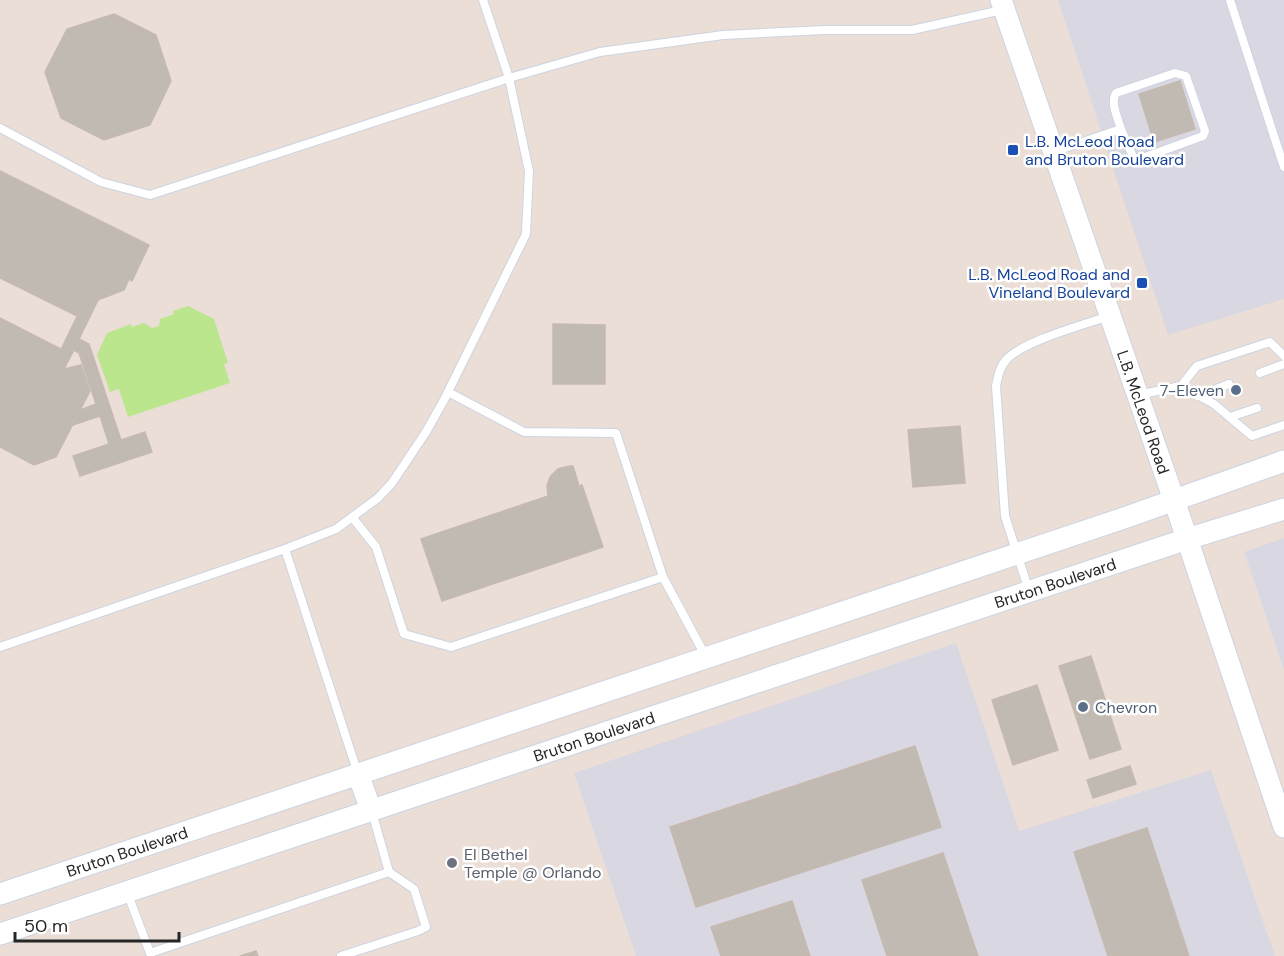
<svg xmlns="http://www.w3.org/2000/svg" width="1284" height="956" viewBox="0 0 1284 956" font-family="'DM Sans',sans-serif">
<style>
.industrial{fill:#d9d8e2}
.green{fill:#bce68e}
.building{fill:#c1bab2;stroke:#c6bab0;stroke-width:1.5}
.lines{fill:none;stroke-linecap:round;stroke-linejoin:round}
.service-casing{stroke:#ccd4e1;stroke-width:10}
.tertiary-casing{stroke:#ccd4e1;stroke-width:23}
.service{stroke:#fff;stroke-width:8}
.tertiary{stroke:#fff;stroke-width:21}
.transit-dot{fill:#1a4fb4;stroke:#fff;stroke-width:2}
.service-dot{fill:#5c6f8a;stroke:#fff;stroke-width:2}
.worship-dot{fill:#6b7280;stroke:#fff;stroke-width:2}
.labels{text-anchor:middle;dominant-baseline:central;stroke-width:5;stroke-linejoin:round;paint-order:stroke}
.transit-label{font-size:16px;fill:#164399;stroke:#fff;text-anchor:start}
.service-label{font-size:16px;fill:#4e5e75;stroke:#fff;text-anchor:end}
.street-label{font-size:16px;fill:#262626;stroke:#fff}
.worship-label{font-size:16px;fill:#5b616d;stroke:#fff;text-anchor:start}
</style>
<rect width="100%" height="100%" fill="#ebded6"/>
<g class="industrial">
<path d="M1058,0H1284V299L1168,335Z"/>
<path d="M1284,538V670L1244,552Z"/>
<path d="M956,643L1019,831L1211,770L1275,956H636L574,773Z"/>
</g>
<path class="green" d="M188,306L214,319L228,363L224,364L230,383L128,417L119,389L110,392L97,355L107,333L131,324L132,327L144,323L152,328L159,326L160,319L174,314L173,311Z"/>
<g class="building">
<path d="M114,14L156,35L171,81L150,125L104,140L61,118L45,72L67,29Z"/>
<path d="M1180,81L1195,129L1154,142L1139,94Z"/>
<path d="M0,171L149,245L132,281L129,279L124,290L98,300L88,294L77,316L0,278Z"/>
<path d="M88,294L98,300L79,339L89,344L121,440L145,432L152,452L80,476L73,456L109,444L100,416L73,425L80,410L96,404L79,353L74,350L64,369L54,364Z"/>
<path d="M0,318L61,349L54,364L64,369L81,365L90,391L56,457L34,465L0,447Z"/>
<path d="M553,324L605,325V384H553Z"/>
<path d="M960,426L965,483L913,487L908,430Z"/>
<path d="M569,466H573L579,486L582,485L603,547L442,601L421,539L548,496L547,486L550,477L558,469Z"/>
<path d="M1091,656L1121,749L1090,759L1059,666Z"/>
<path d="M1037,685L1058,750L1013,765L992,700Z"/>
<path d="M915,746L941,827L696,907L670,827Z"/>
<path d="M1130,766L1136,784L1093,798L1087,780Z"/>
<path d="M1147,828L1189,956H1108L1074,852Z"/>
<path d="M943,853L978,956H887L862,880Z"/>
<path d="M792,901L810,956H721L711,927Z"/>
<path d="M256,951L258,956H240Z"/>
</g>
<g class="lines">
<defs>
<g id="service">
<path d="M1230,0L1284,167"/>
<path d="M0,128L101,182L150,195L509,78L600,52L723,35L825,30H912L1002,10"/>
<path d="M1053,152L1121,129L1134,159H1140L1203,136L1205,131L1186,76L1175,73L1116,93C1110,103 1118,118 1121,129"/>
<path d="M1260,373L1284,364"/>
<path d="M1181,386L1197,366L1270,342L1284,356"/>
<path d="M448,392L524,432L616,433L663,577L706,657"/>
<path d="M1138,395L1181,386L1214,404L1252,436L1284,425"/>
<path d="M1198,396L1229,384"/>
<path d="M1230,417L1257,408"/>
<path d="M352,517L376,547L404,634L451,647L663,577"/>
<path d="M285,549L358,774"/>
<path d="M1029,591L1005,516L996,386C998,377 999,368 1006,360C1023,341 1083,325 1109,316"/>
<path d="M0,647L285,549L336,529L378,498L392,483L426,432L444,400L526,234L529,171L509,78L483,0"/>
<path d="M127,892L150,953L389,872L372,812"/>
<path d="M341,956L418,931L426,927L414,889L389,872"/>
</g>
<g id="tertiary">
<path id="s1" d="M1001,0L1174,500L1284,827"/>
<path d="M358,774L371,810"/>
<path id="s2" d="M0,894L1127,517L1284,461"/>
<path id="s3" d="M0,934L1187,539L1284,509"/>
</g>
</defs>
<use href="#service" class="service-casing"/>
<use href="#tertiary" class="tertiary-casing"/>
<use href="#service" class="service"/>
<use href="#tertiary" class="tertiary"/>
</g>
<g class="transit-dot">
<rect x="1007" y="144" width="12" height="12" rx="3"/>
<rect x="1136" y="277" width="12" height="12" rx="3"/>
</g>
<g class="service-dot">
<circle cx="1236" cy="390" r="6"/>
<circle cx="1083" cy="707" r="6"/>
</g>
<circle class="worship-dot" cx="452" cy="863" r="6"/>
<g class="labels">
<g class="transit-label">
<text x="1025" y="141">L.B. McLeod Road<tspan x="1025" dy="18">and Bruton Boulevard</tspan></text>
<text x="1130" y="274" text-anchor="end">L.B. McLeod Road and<tspan x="1130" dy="18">Vineland Boulevard</tspan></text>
</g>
<g class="service-label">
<text x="1224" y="390">7-Eleven</text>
<text x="1095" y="707" text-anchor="start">Chevron</text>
</g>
<g class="street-label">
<text stroke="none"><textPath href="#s1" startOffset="436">L.B. McLeod Road</textPath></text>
<text stroke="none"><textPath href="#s3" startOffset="1112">Bruton Boulevard</textPath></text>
<text stroke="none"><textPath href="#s3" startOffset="626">Bruton Boulevard</textPath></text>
<text stroke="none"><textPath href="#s2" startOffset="134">Bruton Boulevard</textPath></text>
</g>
<g class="worship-label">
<text x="464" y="854">El Bethel<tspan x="464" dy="18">Temple @ Orlando</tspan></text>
</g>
</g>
<path d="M15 932v9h164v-9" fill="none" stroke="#262626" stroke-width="3"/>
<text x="24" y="932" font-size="18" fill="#262626" stroke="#ffffff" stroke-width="4.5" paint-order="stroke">50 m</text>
</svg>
